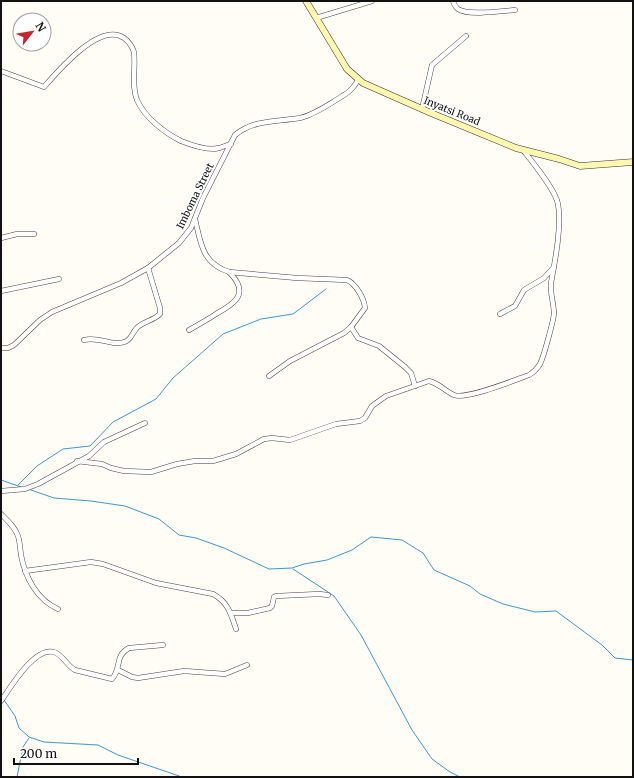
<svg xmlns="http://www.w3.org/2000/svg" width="634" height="778" viewBox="0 0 634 778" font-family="Merriweather,serif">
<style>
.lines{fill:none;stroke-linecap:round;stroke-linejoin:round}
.stream{stroke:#3f96cf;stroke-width:1}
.street-casing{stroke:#444;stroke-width:5.5}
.secondary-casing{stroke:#333;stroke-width:7}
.street{stroke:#fff;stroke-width:4.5}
.secondary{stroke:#fff6b0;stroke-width:6}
.labels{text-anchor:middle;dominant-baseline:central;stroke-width:4;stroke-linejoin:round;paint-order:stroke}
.street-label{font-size:10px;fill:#111;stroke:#fff}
</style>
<rect width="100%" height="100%" fill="#fffdf5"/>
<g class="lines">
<g class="stream">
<path d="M1,480L21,487"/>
<path d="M18,485L37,466L63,449L90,446L113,422L156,399L173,378L223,334L261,319L293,314L326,289"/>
<path d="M28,489L54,498L91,501L125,506L159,519L179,535L196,538L224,548L269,569L292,568L304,564L327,560L352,550L371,537L402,540L423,553L434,570L470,586L480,594L503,604L535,612L556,611L602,645L615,658L633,660"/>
<path d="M293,569L334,596L361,635L412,730L432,759L450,772L460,777"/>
<path d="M4,700L15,716L19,728L29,737L44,742L98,745L118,755L182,777"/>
<path d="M17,777L23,747L29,738"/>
</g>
<defs>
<g id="street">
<path d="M453,1C454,4 455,7 458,9C467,16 503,11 515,10"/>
<path d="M316,18L372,1"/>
<path d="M1,71L44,87C58,71 100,21 124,38C128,41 132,46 134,52C136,68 131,85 137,100C145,118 165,133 181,141C191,145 208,151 219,148C223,147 227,145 231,144"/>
<path d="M422,109L432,65L466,36"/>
<path d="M195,219C201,244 202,263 229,272L297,278L347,280C356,284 364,298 365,308L351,327L344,333L290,361L269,376"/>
<path d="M1,238L17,234H34"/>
<path d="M1,291L59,279"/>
<path d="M500,314L515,306L524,290L544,278L554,267"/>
<path d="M351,327L358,338L379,346L405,367L411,373L415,386"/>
<path d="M189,330C198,325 207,320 216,314C236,303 250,293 229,272"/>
<path d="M84,340C95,337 105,342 115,343C134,344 130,332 139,326C146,321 154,320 160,314V308L148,268"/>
<path d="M1,348H8L14,345L40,320L52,312L121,283L148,268L179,243L191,228L203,198L235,135C255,119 276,122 300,118C313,115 325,107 336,100C346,94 352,91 358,80"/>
<path d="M77,461L102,464L111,468L124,471L151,472L177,464L195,461H213L236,454L264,439L272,438L290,440L336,424L360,421L365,418L372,406L386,396L429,381C440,384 445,391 454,395C466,400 515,380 529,375C534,372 537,369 540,364C544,356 553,322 554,314C554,304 550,294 551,283C555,261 562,226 558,204C555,189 533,163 523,150"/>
<path d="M1,491L25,489L38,484L89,456L104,442L145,423"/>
<path d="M1,514C8,521 15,527 18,536C20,542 20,548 21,555C25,577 37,600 58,609"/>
<path d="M25,571L91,562L103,564L156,583L213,594C228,602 231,614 236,629"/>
<path d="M231,613H248L270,608L272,606L274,597L276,596L319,594L328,595"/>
<path d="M118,670L132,677L138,678L184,671L225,674L247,665"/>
<path d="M1,701C10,688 35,646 54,652C63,655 67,666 75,670L112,679C122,668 114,656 129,648L163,645"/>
</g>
<path id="secondary" d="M306,1L347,69L363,83L431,113L516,148L559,159L580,166L633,162"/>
</defs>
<use href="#street" class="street-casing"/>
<use href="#secondary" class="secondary-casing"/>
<use href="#street" class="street"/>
<use href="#secondary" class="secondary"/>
</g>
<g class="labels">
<g class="street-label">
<text transform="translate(452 111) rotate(22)">Inyatsi Road</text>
<text transform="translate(195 196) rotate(-64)">Imboma Street</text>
</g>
</g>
<rect width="634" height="778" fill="none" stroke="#111111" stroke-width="4"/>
<g transform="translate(32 32) rotate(59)"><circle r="19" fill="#ffffff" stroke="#a0a0a0"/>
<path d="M0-3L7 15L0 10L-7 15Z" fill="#c4262e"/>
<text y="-6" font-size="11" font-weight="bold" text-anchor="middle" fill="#111111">N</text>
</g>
<path d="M14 758v6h124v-6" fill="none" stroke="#111111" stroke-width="2"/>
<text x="20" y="758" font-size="12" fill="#111111" stroke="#ffffff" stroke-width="3" paint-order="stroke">200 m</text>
</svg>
